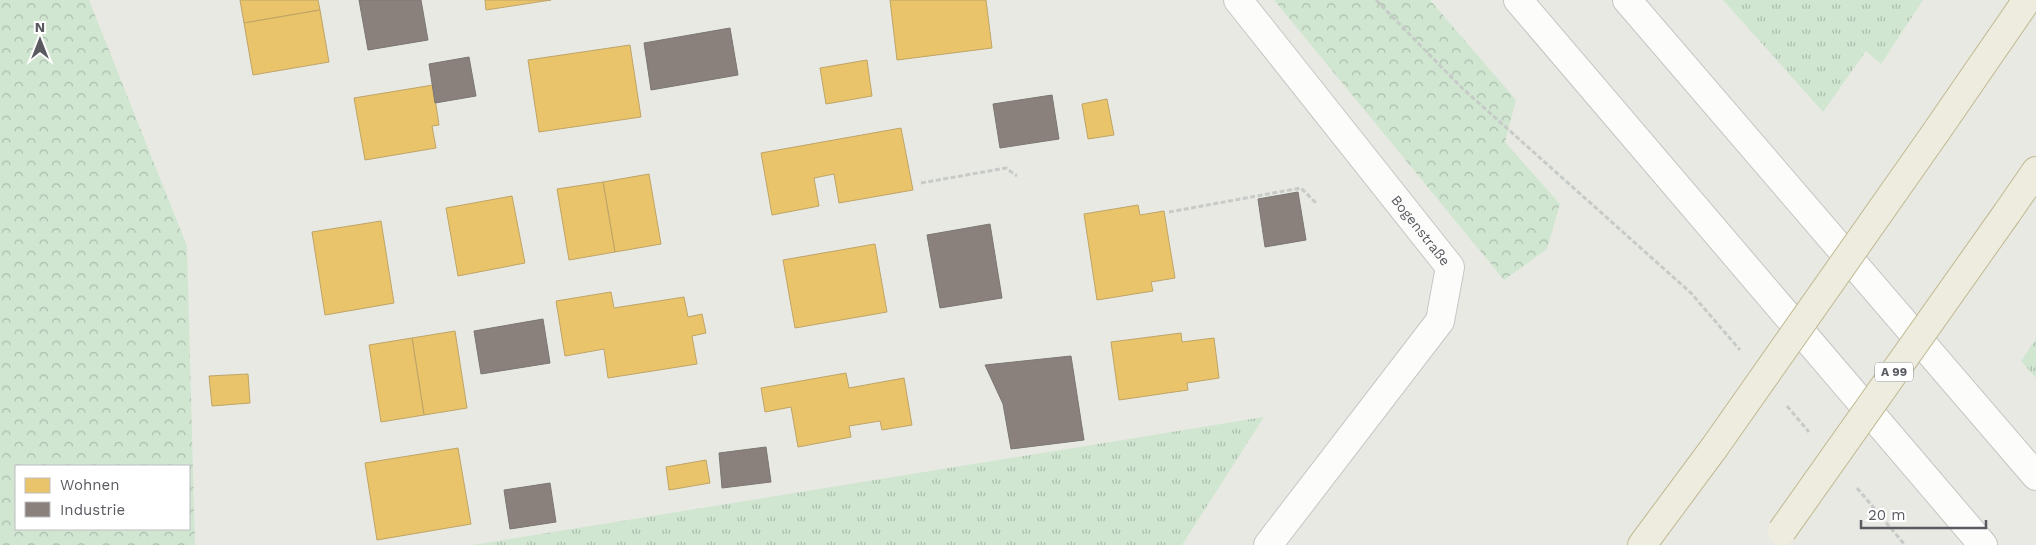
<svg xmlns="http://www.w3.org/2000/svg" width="2036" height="545" viewBox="0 0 2036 545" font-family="'Work Sans',sans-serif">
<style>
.grass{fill:url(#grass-tufts)}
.forest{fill:url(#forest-crowns);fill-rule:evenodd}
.homes{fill:#e9c46a;stroke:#bea467}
.industry{fill:#8a817c;stroke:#7b7674}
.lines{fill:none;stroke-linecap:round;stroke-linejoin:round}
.street-casing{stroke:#c6c7c5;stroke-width:30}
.secondary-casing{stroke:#c4c5c4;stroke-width:30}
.highway-casing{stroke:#c0b991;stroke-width:30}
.path{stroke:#c6cbc8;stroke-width:3;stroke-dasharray:5 2.5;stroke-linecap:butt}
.street{stroke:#fcfcfb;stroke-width:28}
.secondary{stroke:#fcfcfb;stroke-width:28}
.highway{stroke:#edecdf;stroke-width:28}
.highway-bridge-casing{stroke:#c0b991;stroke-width:30;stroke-linecap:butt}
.highway-bridge{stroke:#edecdf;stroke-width:28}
.labels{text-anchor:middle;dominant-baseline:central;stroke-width:5;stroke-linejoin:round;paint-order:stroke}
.shield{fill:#fff;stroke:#8b8c90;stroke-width:1}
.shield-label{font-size:12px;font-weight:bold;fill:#595b61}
.street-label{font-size:14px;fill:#595b61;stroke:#fff}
</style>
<defs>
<pattern id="grass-tufts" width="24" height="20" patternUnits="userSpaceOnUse" patternTransform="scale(1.25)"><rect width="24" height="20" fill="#d0e6d1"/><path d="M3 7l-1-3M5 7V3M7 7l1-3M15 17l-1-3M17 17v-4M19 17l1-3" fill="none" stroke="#acbdad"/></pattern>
<pattern id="forest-crowns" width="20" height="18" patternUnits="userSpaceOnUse" patternTransform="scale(1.25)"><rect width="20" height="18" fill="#d0e6d1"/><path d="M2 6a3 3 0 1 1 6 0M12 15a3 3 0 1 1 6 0" fill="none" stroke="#acbdad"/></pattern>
</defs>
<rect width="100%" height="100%" fill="#e9e9e3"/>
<g class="grass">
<path d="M1723,0H1923L1881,64L1866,51L1823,112Z"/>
<path d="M2036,339V378L2021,361Z"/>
<path d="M1264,417L1182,545H473Z"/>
</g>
<g class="forest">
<path d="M0,0H89L187,246L195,545H0ZM189,466V529H16V466Z"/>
<path d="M1274,0H1430L1516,100L1505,142L1560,204L1547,249L1504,280Z"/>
</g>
<g class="homes">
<path d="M240,0H318L320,10L244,23Z"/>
<path d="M485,0H551L486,10Z"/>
<path d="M890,0H986L992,48L897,60Z"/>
<path d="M320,10L329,62L253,75L244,23Z"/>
<path d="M630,45L641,117L539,132L528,60Z"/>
<path d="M867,60L872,96L826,104L820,68Z"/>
<path d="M433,85L439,125L432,126L436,148L365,160L354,98Z"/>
<path d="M1107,99L1114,135L1088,139L1082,104Z"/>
<path d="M901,128L913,190L839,203L834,174L814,178L819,206L772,215L761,153Z"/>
<path d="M649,174L661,244L615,252L603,182Z"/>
<path d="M603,182L615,252L569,260L557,189Z"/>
<path d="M512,196L525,263L458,276L446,208Z"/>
<path d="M1138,205L1140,215L1164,211L1175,278L1151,282L1153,291L1097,300L1084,214Z"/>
<path d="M381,221L394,303L325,315L312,232Z"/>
<path d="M875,244L887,312L795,328L783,260Z"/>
<path d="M611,292L614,308L684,297L688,317L702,314L706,333L692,336L697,364L608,378L604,349L565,356L556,301Z"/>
<path d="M455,331L467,408L424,415L412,338Z"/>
<path d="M1181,333L1182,342L1214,338L1219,378L1187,383L1188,390L1119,400L1111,342Z"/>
<path d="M412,338L424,415L381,422L369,345Z"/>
<path d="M846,373L849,388L904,378L912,425L882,430L880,421L849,426L851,437L798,447L791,407L765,412L761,388Z"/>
<path d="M248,374L250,403L212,406L209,376Z"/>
<path d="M458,448L471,524L377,540L365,463Z"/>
<path d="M706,460L710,483L669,490L666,467Z"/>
</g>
<g class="industry">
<path d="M359,0H421L428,40L368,50Z"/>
<path d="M730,28L738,75L651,90L644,43Z"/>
<path d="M469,57L476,96L435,103L429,64Z"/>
<path d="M1052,95L1059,139L1000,148L993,104Z"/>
<path d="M1298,192L1306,240L1265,247L1258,199Z"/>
<path d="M990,224L1002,298L940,308L927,235Z"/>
<path d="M543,319L550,363L481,374L474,331Z"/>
<path d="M1071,356L1084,440L1011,449L1003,404L985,365Z"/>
<path d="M766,447L771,482L722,488L719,453Z"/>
<path d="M550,483L556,522L510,529L504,490Z"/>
</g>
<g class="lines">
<defs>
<g id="street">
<path id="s1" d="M1238,0L1450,267L1440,321L1268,545"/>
</g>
<g id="secondary">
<path d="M1518,0L1983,545"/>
<path d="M1627,0L2036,476"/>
</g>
<g id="highway">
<path d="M1936,132L2027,0"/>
<path d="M2007,213L2036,171"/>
<path d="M1642,545L1714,448"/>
</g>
</defs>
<use href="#street" class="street-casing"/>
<use href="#secondary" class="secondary-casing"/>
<use href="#highway" class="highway-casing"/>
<g class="path">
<path d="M1376,0L1462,88L1691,293L1740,350"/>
<path d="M921,183L1006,168L1017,176"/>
<path d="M1169,212L1301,188L1317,204"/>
<path d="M1787,406L1809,432"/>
<path d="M1857,488L1905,545"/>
</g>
<use href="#street" class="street"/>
<use href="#secondary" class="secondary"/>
<use href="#highway" class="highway"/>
<defs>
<g id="highway-bridge">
<path d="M1714,448L1936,132"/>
<path d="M1782,531L2007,213"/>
</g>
</defs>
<use href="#highway-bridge" class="highway-bridge-casing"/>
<use href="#highway-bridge" class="highway-bridge"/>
</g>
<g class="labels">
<rect class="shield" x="1875" y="362.5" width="38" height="19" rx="4"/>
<g class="shield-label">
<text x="1894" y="372">A 99</text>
</g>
<g class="street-label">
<text stroke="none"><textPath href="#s1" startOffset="294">Bogenstraße</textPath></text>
</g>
</g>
<rect x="15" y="465" width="175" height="65" fill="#ffffff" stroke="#bdbdc0"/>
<rect x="25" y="478" width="25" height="15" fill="#e9c46a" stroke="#bdbdc0"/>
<text x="60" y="490" font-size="15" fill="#595b61">Wohnen</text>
<rect x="25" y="502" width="25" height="15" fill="#8a817c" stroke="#bdbdc0"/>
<text x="60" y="515" font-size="15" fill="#595b61">Industrie</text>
<g transform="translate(40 40)" stroke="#ffffff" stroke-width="4" paint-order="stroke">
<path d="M0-4L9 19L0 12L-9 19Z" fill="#595b61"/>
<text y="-8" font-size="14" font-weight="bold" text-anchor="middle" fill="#595b61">N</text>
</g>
<path d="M1861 520v8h125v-8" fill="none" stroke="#595b61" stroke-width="2.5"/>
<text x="1868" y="520" font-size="15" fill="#595b61" stroke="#ffffff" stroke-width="4" paint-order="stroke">20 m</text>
</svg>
